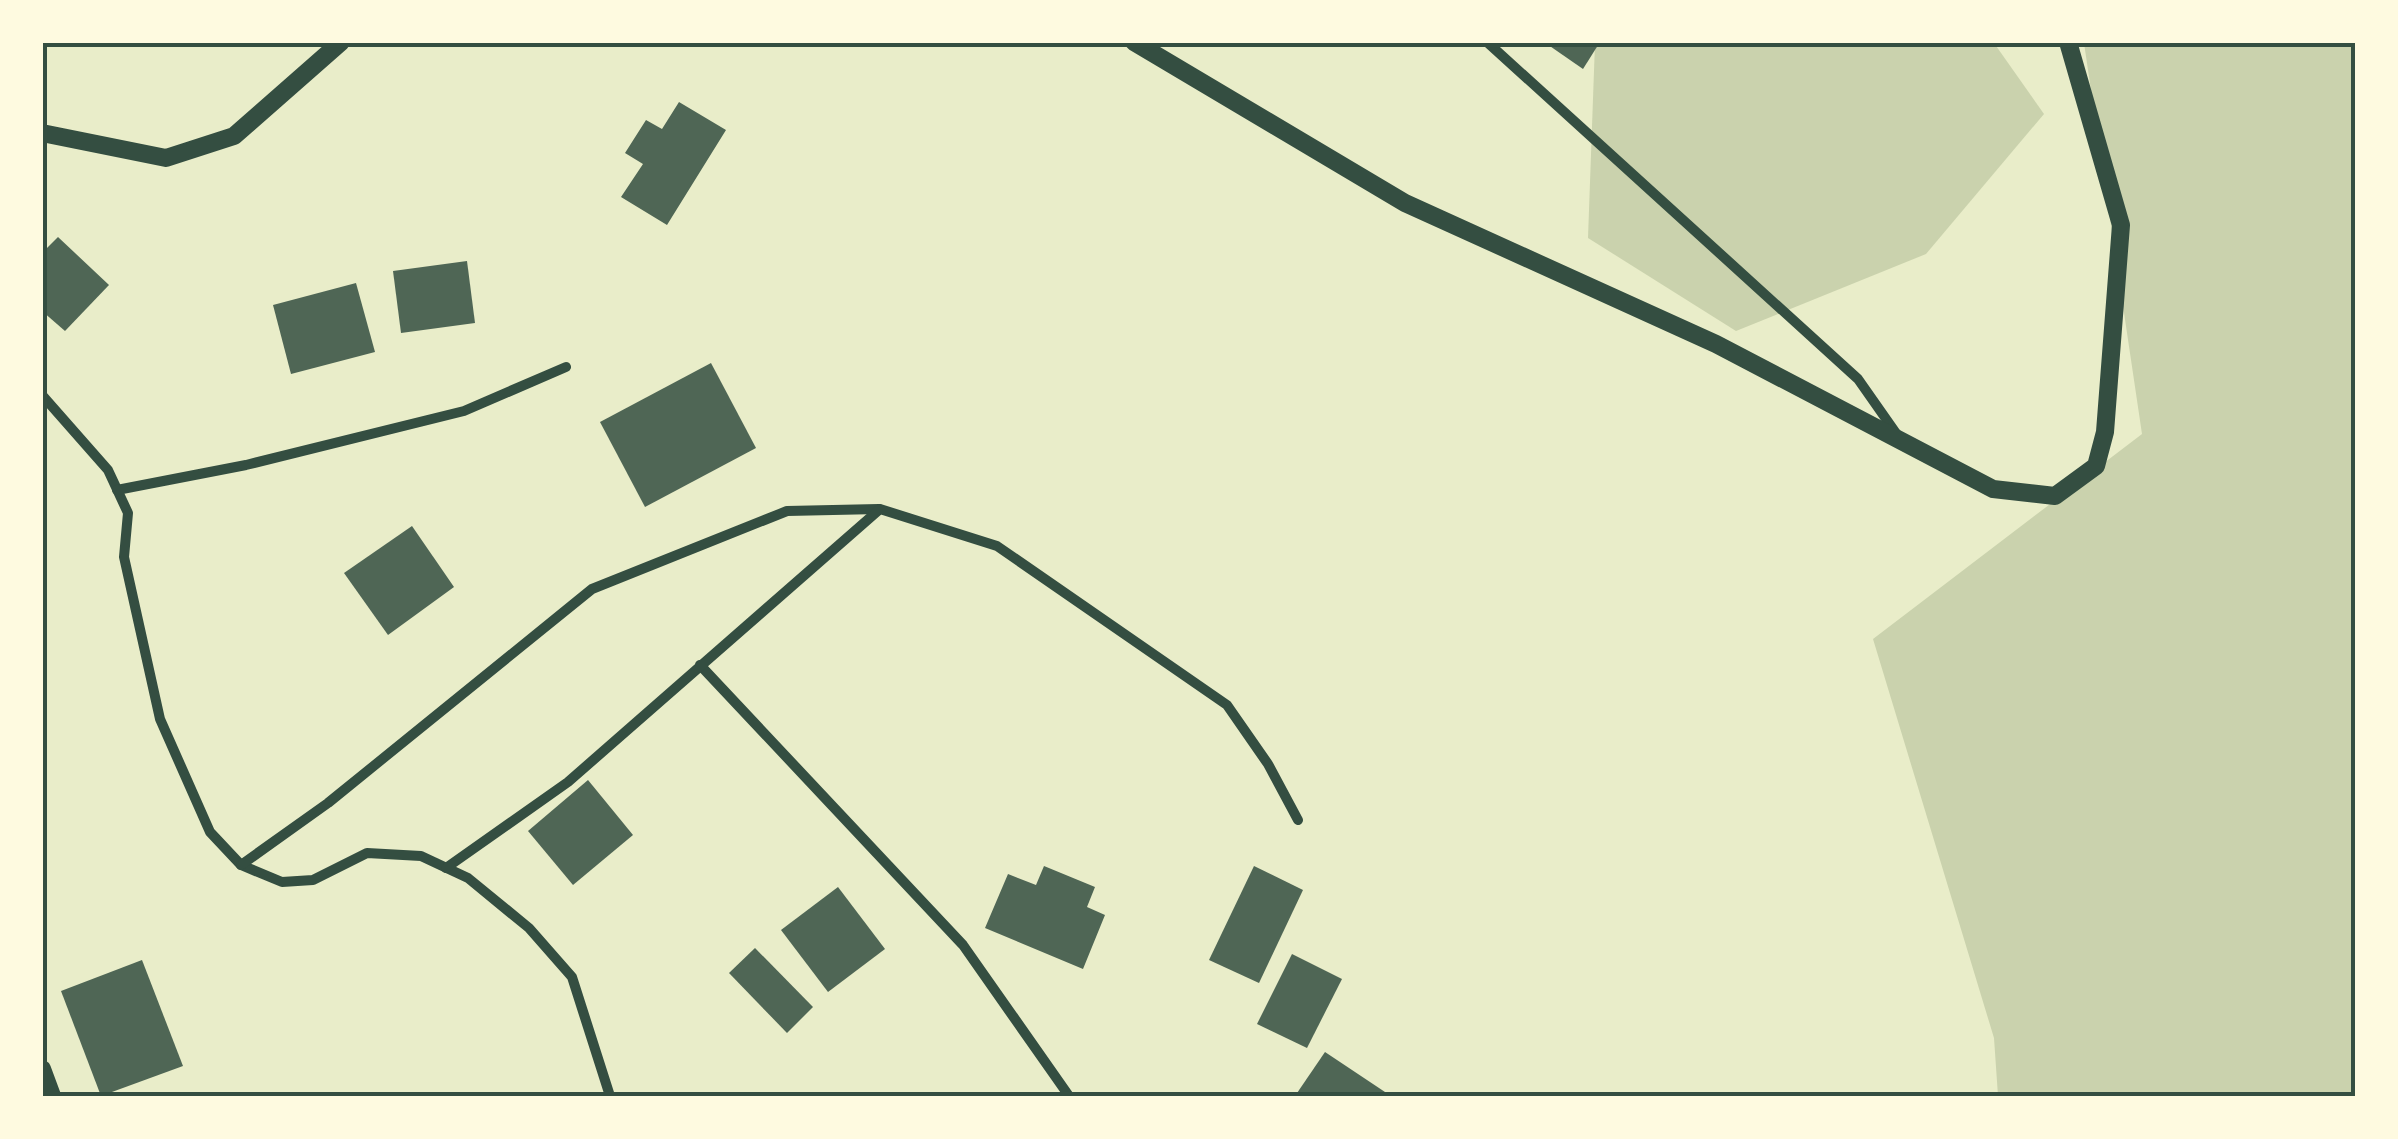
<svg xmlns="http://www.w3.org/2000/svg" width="2398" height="1139" viewBox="0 0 2398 1139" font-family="Manrope,sans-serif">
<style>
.green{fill:#cad2ad}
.building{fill:#4f6655}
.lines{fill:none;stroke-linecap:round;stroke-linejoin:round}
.minor{stroke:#344e41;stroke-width:10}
.tertiary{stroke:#344e41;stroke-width:18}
.neatline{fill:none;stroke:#344e41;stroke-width:4}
</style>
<rect width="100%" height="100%" fill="#e9edc9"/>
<g class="green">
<path d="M1595,43H1994L2044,114L1926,254L1736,331L1588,238Z"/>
<path d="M2084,43H2355V1096H1998L1994,1038L1873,639L2142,434Z"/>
</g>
<g class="building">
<path d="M1544,42H1600L1583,69Z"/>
<path d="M679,102L726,130L667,225L621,197L643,164L625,153L646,120L662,129Z"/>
<path d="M58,237L109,285L65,331L42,311V253Z"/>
<path d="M467,261L475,323L401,333L393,271Z"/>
<path d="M356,283L375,352L291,374L273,305Z"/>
<path d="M711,363L756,448L645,507L600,422Z"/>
<path d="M412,526L454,587L388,635L344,573Z"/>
<path d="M588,780L633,835L573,885L528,831Z"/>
<path d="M1044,866L1095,887L1087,907L1105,915L1083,969L985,928L1008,874L1036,885Z"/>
<path d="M1254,866L1303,890L1259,983L1209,960Z"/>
<path d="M838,887L885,949L828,992L781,930Z"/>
<path d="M755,948L813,1007L787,1033L729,973Z"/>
<path d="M1292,954L1342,979L1307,1048L1257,1024Z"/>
<path d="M142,960L183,1066L101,1096L61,991Z"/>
<path d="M1325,1052L1385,1092L1382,1096H1295Z"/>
</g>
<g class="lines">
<g class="minor">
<path d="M1487,42L1858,379L1898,436"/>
<path d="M42,395L108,470L128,513L124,557L160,719L210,832L241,865L282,882L313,880L367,853L421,856L468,878L529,928L572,977L610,1096"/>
<path d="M117,490L246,465L464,411L566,367"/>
<path d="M700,665L963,945L1069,1096"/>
<path d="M241,865L328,803L592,589L787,511L879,509"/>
<path d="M446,868L568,782L880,509L997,546L1227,705L1268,764L1298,820"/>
</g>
<g class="tertiary">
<path d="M1134,42L1405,203L1716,344L1993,489L2055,496L2096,466L2105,432L2121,225L2068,42"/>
<path d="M42,133L166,158L234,136L341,42"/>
<path d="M42,1069L52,1096"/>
</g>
</g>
<rect width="2398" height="1139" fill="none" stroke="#fefae0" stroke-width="90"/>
<rect x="45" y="45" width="2308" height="1049" class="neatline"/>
</svg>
